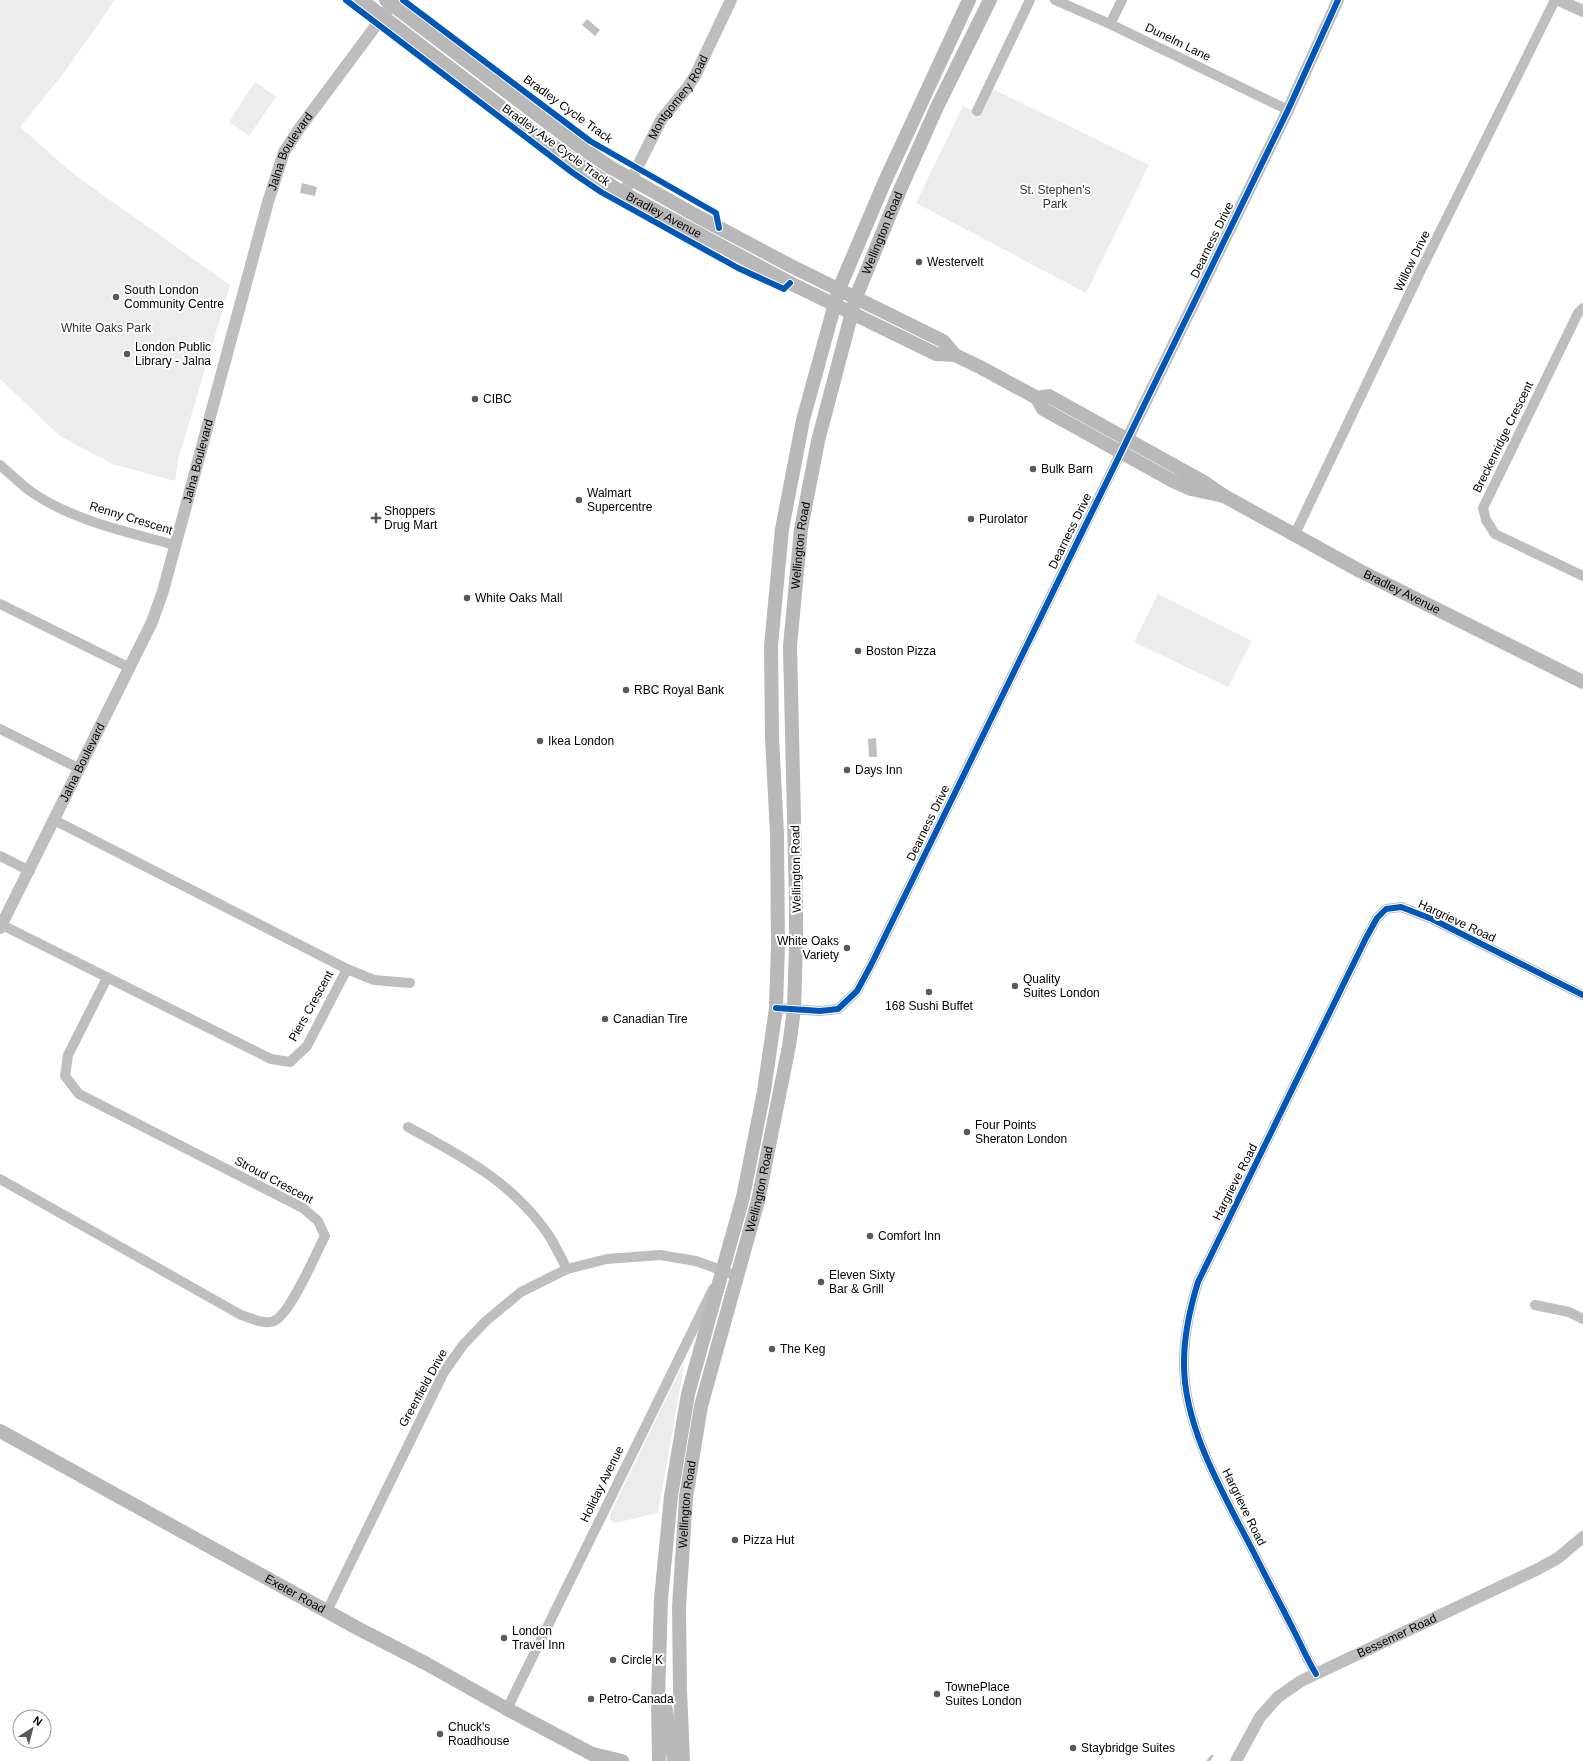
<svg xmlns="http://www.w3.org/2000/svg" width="1583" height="1761" viewBox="0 0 1583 1761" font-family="Arial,sans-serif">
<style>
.green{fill:#ececec}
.water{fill:#bfbfbf}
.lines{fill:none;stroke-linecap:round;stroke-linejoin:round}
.stream{stroke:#bfbfbf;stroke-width:3}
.minor{stroke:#bebebe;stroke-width:10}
.tertiary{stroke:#bebebe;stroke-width:12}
.secondary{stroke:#b8b8b8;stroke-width:14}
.cycleway-casing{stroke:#fff;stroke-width:8}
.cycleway{stroke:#0057b8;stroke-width:6}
.poi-dot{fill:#595959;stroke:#fff;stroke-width:1.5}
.labels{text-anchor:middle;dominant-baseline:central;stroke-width:4;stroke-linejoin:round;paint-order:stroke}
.street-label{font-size:12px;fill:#000;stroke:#fff}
.park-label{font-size:12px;fill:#333;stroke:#fff}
.poi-label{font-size:12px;fill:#000;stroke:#fff;text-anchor:start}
</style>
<rect width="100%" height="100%" fill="#fff"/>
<g class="green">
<path d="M0,0H115L63,74L20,127L76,176L230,285L178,460L175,481L112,464L60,436L0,379Z"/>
<path d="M255,82L276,97L249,136L229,122Z"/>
<path d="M993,89L1149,165L1086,293L916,203L963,106L981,114Z"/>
<path d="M1158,594L1252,641L1228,687L1134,642Z"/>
<path d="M685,1360L658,1513L615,1523L611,1521L610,1514Z"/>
</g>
<g class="water">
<path d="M587,19L600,30L595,36L582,25Z"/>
<path d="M302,183L317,187L315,196L300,193Z"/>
<path d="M876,738L877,757H869L868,739Z"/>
</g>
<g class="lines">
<path class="stream" d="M1208,1761L1212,1756"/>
<g class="minor">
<path d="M1055,0L1110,24L1288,110"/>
<path d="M1110,24L1122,0"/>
<path d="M977,111L1030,0"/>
<path d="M1583,308L1578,313L1483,508L1486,520L1495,534L1583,576"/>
<path d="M0,465C10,474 20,483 30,491C71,520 127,532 175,545"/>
<path d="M1295,534L1419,274L1555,0"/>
<path d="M0,604L130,668"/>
<path d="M0,729L78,768"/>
<path d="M0,856L30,871"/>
<path d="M2,925L271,1059L290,1062L307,1046L347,969L54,820"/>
<path d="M347,969L374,980L410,983"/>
<path d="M776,1008L820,1011L838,1009L857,991L871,965L1121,452"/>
<path d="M408,1127C463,1157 511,1181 548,1234C555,1245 561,1258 567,1269"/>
<path d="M0,1179L241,1315C252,1318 263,1325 274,1321C290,1315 316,1253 325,1236L318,1221L303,1208L79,1094L65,1076L68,1055L107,978"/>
<path d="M1535,1305L1569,1312L1583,1319"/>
<path d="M327,1611L444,1372L463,1345L486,1321L521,1292L567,1269L607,1259L660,1255L696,1261L737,1276"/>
<path d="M1316,1674C1308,1661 1302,1647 1295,1633C1283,1609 1270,1585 1258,1561C1228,1501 1183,1430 1184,1362C1184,1334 1190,1308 1198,1282L1366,938L1377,918L1386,909L1401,907L1432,919L1583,995"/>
<path d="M507,1709L713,1289"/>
</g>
<g class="tertiary">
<path d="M1559,0L1583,11"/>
<path id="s1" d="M623,193L631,180L661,120L687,88L695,76L731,0"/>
<path d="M1123,448L1288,110L1338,0"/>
<path id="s2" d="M0,928L152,622L163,591L268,202L284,152L299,129L395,0"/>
<path id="s3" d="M1236,1761L1260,1717L1278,1697L1301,1681L1538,1569L1558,1558L1583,1537"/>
</g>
<g class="secondary">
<path id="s4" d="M361,0L543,139L586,169L623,193L790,283L936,354L955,355L980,367L1037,398L1043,409L1171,480L1191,489L1224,496"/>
<path d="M386,0L576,144L610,167L695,215L791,266L943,341L955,355"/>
<path id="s5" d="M1037,398L1049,396L1204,482L1224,496L1360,571L1583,682"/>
<path id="s6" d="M0,1431L359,1629L427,1664L507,1709L592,1754L601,1761"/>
<path d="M666,1710L674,1761"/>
<path d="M593,1754L622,1761"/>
<path d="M659,1761L658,1699L661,1599L671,1496L688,1394L743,1197L764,1091L776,1008L778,945L777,834L772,737L771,646L782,529L803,420L839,289L885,181L969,0"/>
<path id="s7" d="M683,1761L680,1690L679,1607L686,1497L701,1406L758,1201L789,1046L794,1010L796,944V904L790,646L801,529L818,441L856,297L900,190L937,107L990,0"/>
</g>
<defs>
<g id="cycleway">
<path d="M346,0L573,173L601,192L738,268L784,289L790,283"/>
<path d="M403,0L590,141L716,213L719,228"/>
<path d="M776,1008L820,1011L838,1009L857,991L871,965L1288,110L1338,0"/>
<path d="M1316,1674C1308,1661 1302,1647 1295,1633C1283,1609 1270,1585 1258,1561C1228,1501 1183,1430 1184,1362C1184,1334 1190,1308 1198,1282L1366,938L1377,918L1386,909L1401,907L1432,919L1583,995"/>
</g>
</defs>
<use href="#cycleway" class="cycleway-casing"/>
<use href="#cycleway" class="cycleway"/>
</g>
<g class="poi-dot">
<circle cx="919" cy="262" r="4"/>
<circle cx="116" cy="297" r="4"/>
<circle cx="127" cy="354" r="4"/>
<circle cx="475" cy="399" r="4"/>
<circle cx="1033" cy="469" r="4"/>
<circle cx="579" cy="500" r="4"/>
<path d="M374 512h4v4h4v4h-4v4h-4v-4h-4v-4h4z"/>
<circle cx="971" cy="519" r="4"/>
<circle cx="467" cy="598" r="4"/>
<circle cx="858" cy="651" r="4"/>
<circle cx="626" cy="690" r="4"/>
<circle cx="540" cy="741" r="4"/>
<circle cx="847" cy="770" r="4"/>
<circle cx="847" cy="948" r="4"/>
<circle cx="1015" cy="986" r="4"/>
<circle cx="929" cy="992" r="4"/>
<circle cx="605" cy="1019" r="4"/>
<circle cx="967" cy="1132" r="4"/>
<circle cx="870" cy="1236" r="4"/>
<circle cx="821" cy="1282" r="4"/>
<circle cx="772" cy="1349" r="4"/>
<circle cx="735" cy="1540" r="4"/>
<circle cx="504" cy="1638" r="4"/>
<circle cx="613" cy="1660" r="4"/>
<circle cx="937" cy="1694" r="4"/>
<circle cx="591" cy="1699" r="4"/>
<circle cx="440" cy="1734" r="4"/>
<circle cx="1073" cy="1748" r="4"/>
</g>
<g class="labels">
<g class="street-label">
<text transform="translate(1178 42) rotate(26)">Dunelm Lane</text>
<text stroke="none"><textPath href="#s1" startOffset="111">Montgomery Road</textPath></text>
<text transform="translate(568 109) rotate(36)">Bradley Cycle Track</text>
<text transform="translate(556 145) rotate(36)">Bradley Ave Cycle Track</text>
<text stroke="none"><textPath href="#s2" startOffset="833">Jalna Boulevard</textPath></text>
<text stroke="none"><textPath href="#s4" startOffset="372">Bradley Avenue</textPath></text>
<text stroke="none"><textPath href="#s7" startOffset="1553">Wellington Road</textPath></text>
<text transform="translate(1212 240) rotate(-64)">Dearness Drive</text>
<text transform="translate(1412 261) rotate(-64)">Willow Drive</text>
<text transform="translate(1503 437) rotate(-64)">Breckenridge Crescent</text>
<text stroke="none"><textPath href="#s2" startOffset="509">Jalna Boulevard</textPath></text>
<text transform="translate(131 518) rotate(17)">Renny Crescent</text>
<text transform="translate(1070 531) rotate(-64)">Dearness Drive</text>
<text stroke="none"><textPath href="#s7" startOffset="1229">Wellington Road</textPath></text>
<text stroke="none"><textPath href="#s5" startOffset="416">Bradley Avenue</textPath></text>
<text stroke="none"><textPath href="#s2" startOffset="185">Jalna Boulevard</textPath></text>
<text transform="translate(928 823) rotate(-64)">Dearness Drive</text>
<text transform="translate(796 869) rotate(-91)">Wellington Road</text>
<text transform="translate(1457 921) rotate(25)">Hargrieve Road</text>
<text transform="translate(311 1006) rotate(-61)">Piers Crescent</text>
<text transform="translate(274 1180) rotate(28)">Stroud Crescent</text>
<text transform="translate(1235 1182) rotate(-63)">Hargrieve Road</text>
<text stroke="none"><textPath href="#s7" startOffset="581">Wellington Road</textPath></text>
<text transform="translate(423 1388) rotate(-61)">Greenfield Drive</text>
<text transform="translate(602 1484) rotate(-64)">Holiday Avenue</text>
<text stroke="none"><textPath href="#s7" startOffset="257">Wellington Road</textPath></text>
<text transform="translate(1244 1507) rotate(64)">Hargrieve Road</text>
<text stroke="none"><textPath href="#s6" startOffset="337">Exeter Road</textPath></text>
<text stroke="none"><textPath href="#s3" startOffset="211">Bessemer Road</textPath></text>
</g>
<g class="park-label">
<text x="1055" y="190">St. Stephen's<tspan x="1055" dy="14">Park</tspan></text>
<text x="106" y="328">White Oaks Park</text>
</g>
<g class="poi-label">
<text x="927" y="262">Westervelt</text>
<text x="124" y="290">South London<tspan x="124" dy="14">Community Centre</tspan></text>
<text x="135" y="347">London Public<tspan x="135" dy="14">Library - Jalna</tspan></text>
<text x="483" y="399">CIBC</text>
<text x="1041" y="469">Bulk Barn</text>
<text x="587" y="493">Walmart<tspan x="587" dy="14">Supercentre</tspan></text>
<text x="384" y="511">Shoppers<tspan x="384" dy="14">Drug Mart</tspan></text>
<text x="979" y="519">Purolator</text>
<text x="475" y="598">White Oaks Mall</text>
<text x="866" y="651">Boston Pizza</text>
<text x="634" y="690">RBC Royal Bank</text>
<text x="548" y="741">Ikea London</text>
<text x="855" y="770">Days Inn</text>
<text x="839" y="941" text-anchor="end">White Oaks<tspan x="839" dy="14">Variety</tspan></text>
<text x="1023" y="979">Quality<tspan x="1023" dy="14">Suites London</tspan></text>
<text x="929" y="1006" text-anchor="middle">168 Sushi Buffet</text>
<text x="613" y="1019">Canadian Tire</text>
<text x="975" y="1125">Four Points<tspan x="975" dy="14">Sheraton London</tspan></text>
<text x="878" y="1236">Comfort Inn</text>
<text x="829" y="1275">Eleven Sixty<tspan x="829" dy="14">Bar &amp; Grill</tspan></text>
<text x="780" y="1349">The Keg</text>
<text x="743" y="1540">Pizza Hut</text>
<text x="512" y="1631">London<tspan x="512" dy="14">Travel Inn</tspan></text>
<text x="621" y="1660">Circle K</text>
<text x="945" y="1687">TownePlace<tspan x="945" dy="14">Suites London</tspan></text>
<text x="599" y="1699">Petro-Canada</text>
<text x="448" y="1727">Chuck's<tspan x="448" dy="14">Roadhouse</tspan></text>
<text x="1081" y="1748">Staybridge Suites</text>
</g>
</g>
<g transform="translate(32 1729) rotate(36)"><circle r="19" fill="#ffffff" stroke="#999999"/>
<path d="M0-3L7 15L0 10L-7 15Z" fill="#595959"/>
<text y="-6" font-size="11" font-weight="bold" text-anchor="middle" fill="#000000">N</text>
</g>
</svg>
